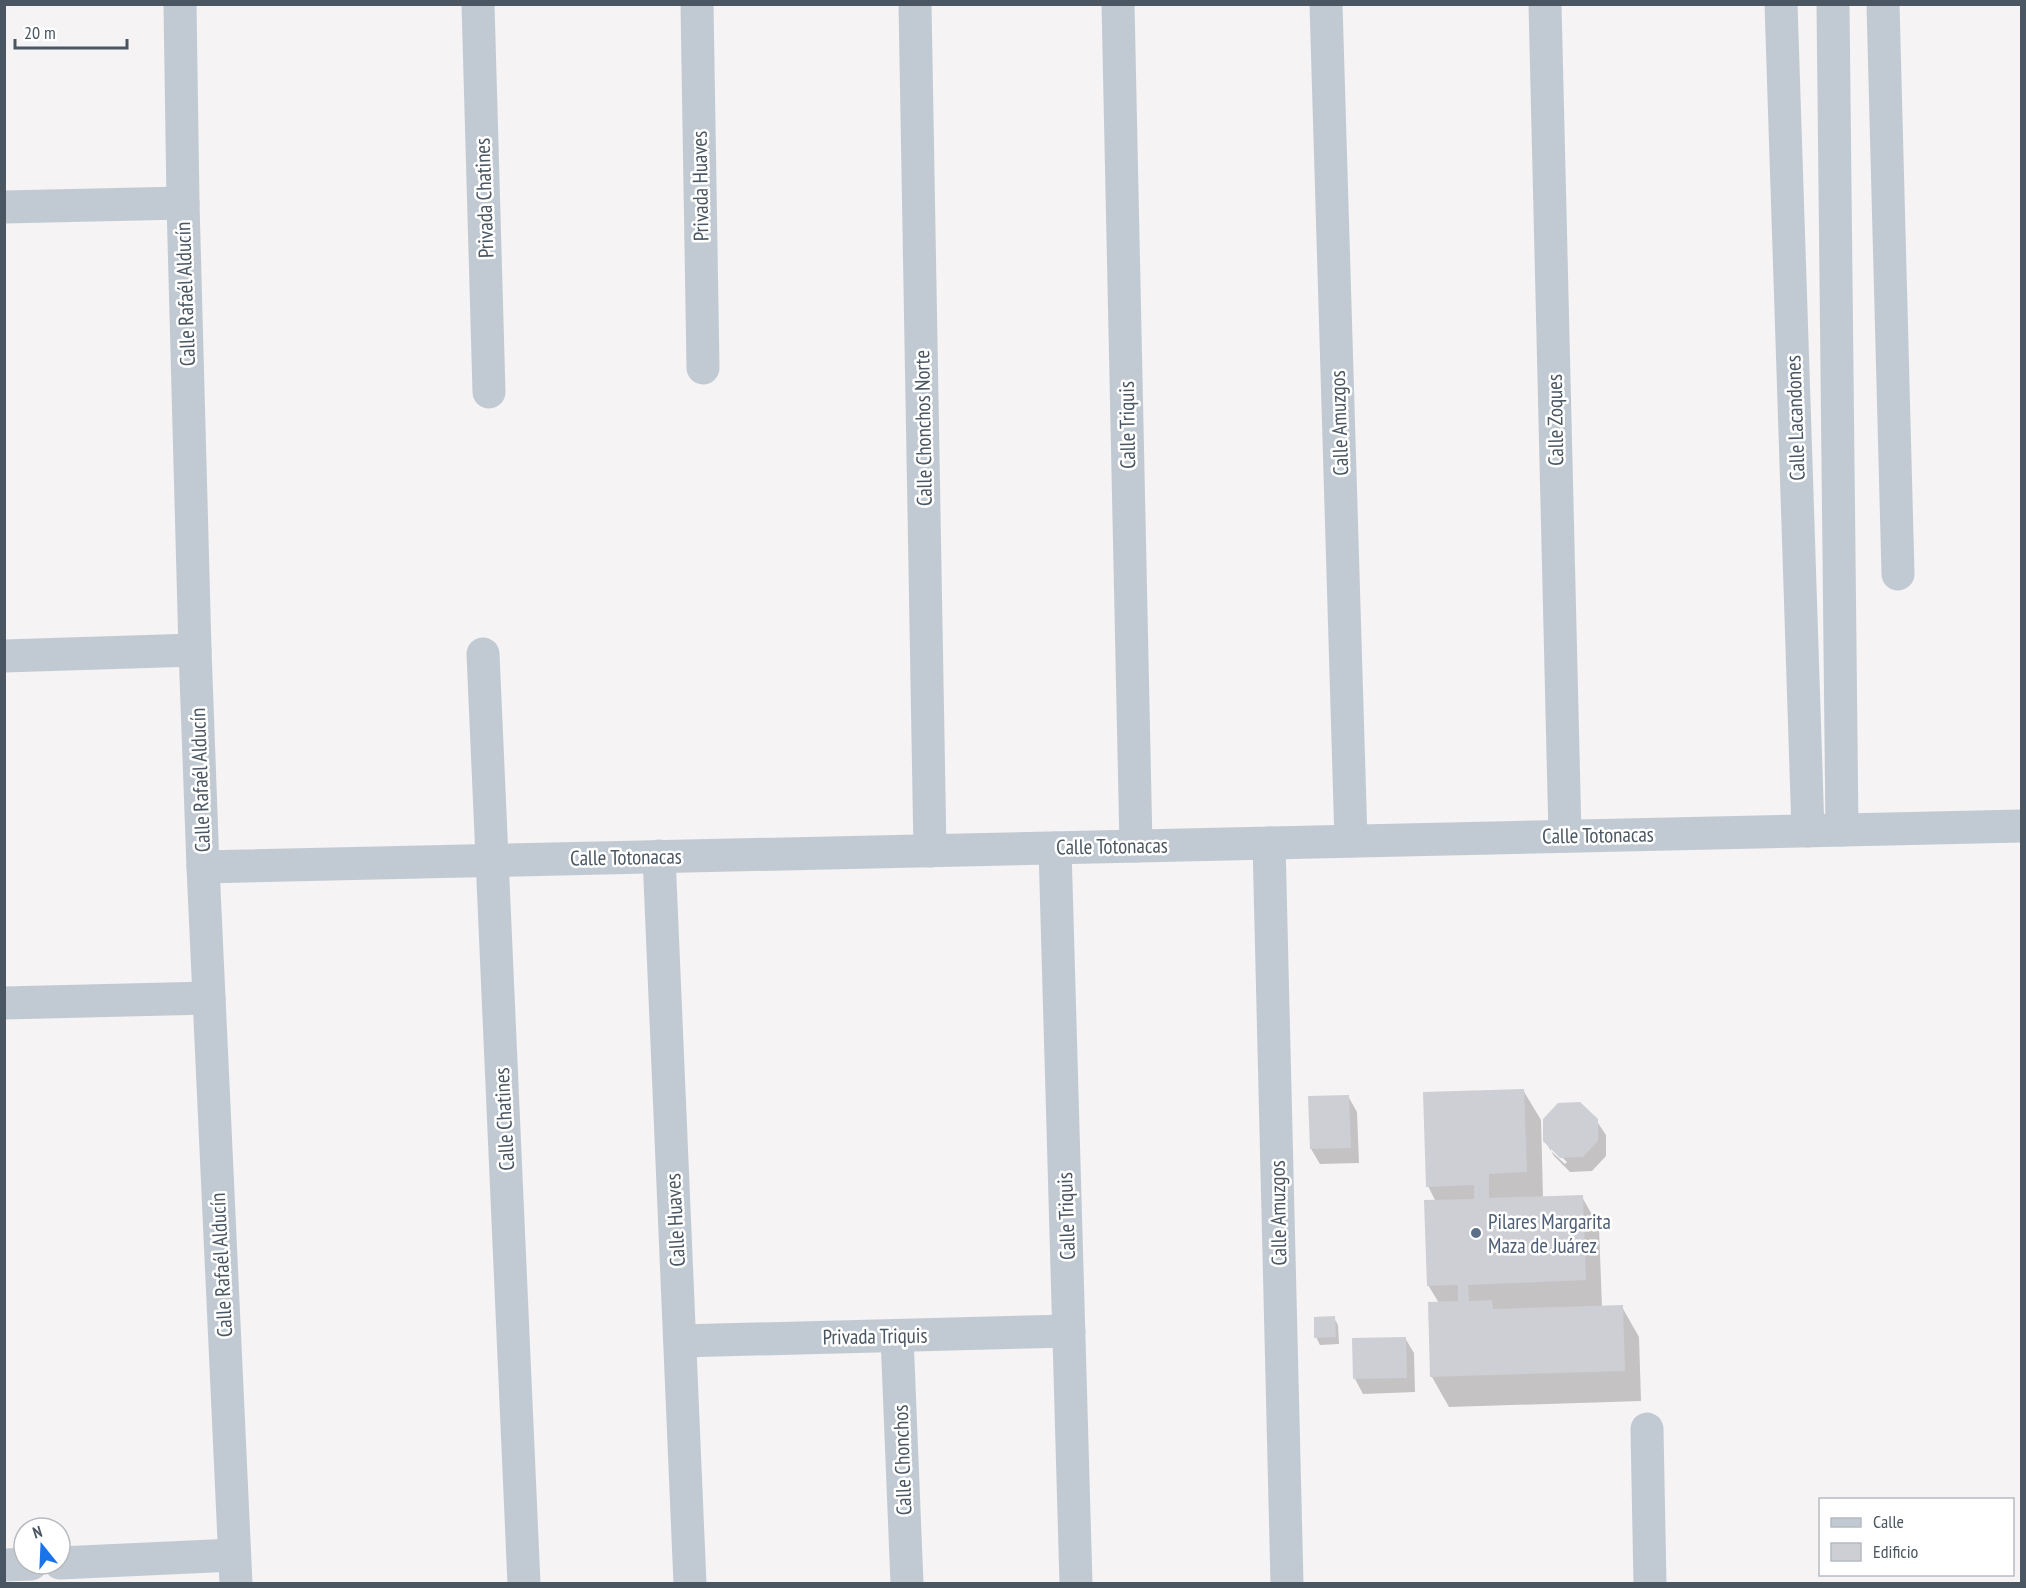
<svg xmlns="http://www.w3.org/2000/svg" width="2026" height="1588" viewBox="0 0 2026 1588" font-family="'PT Sans Narrow',sans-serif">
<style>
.shadow{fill:#0003;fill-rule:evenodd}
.building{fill:#cdcfd5}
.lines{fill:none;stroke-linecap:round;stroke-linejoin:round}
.minor{stroke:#c1cad2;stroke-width:33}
.service-dot{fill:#5c6f8a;stroke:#fff;stroke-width:2}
.labels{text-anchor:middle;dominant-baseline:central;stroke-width:5;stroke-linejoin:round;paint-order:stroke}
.street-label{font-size:21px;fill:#4a5661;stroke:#fff}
.service-label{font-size:21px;fill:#4e5e75;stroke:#fff;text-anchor:start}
</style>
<rect width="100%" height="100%" fill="#f5f3f3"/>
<g class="shadow">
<path d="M1523,1090L1541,1120L1543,1198L1582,1197L1599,1227L1602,1308L1622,1307L1639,1337L1641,1401L1449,1407L1432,1377L1439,1303L1428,1285L1436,1202L1428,1186Z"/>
<path d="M1348,1096L1357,1112L1359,1163L1320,1164L1311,1149L1310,1098Z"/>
<path d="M1596,1120L1606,1135V1156L1592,1171L1570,1172L1554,1156L1545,1141ZM1551,1147L1567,1162L1565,1164L1551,1151Z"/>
<path d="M1334,1318L1338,1325L1339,1344L1320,1345L1316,1337Z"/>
<path d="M1405,1338L1414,1353L1415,1392L1363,1394L1355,1379L1354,1339Z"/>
</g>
<g class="building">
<path d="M1524,1089L1527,1172L1489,1174V1198L1583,1195L1586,1280L1468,1285L1469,1301L1492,1300L1493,1309L1623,1305L1625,1371L1430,1377L1428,1302L1458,1301V1285L1427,1286L1424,1200L1474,1199V1185L1426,1187L1423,1092Z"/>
<path d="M1349,1095L1351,1148L1310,1149L1308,1096Z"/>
<path d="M1580,1102L1598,1119V1141L1583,1157L1560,1158L1543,1141V1119L1558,1103Z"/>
<path d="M1335,1316L1336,1337L1314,1338V1317Z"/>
<path d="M1406,1337L1407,1378L1353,1379L1352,1338Z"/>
</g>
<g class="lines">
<g class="minor">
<path d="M180,4L183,203L195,650L203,867L236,1584"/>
<path d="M478,4L489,392"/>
<path d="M697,4L703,368"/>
<path d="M915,4L930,851"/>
<path d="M1118,4L1136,846"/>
<path d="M1326,4L1351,841"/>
<path d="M1545,4L1565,836"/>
<path d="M1781,4L1808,831"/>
<path d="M1833,4L1842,830"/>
<path d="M1883,4L1898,574"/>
<path d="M4,207L183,203"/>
<path d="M483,654L524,1584"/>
<path d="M4,656L195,650"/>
<path d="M1269,843L1287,1584"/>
<path d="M1055,848L1076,1584"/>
<path d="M659,856L690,1584"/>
<path d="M203,867L2022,826"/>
<path d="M4,1003L209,998"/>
<path d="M897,1336L907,1584"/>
<path d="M680,1341L1069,1331"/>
<path d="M1647,1429L1650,1584"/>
<path d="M60,1563L234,1555"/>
<path d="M4,1565L31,1564"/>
</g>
</g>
<circle class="service-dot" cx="1476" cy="1233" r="6"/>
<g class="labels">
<g class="street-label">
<text transform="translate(700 186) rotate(-91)">Privada Huaves</text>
<text transform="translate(484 198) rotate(-92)">Privada Chatines</text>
<text transform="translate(185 294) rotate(-92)">Calle Rafaél Alducín</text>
<text transform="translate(1795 418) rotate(-92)">Calle Lacandones</text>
<text transform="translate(1555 420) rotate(-91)">Calle Zoques</text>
<text transform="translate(1339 423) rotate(-92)">Calle Amuzgos</text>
<text transform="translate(1127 425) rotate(-91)">Calle Triquis</text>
<text transform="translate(923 428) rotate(-91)">Calle Chonchos Norte</text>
<text transform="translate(200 780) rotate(-92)">Calle Rafaél Alducín</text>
<text transform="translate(1598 835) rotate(-1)">Calle Totonacas</text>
<text transform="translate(1112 846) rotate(-1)">Calle Totonacas</text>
<text transform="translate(626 857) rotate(-1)">Calle Totonacas</text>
<text transform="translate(504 1119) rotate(-93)">Calle Chatines</text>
<text transform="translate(1278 1213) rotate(-91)">Calle Amuzgos</text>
<text transform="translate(1066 1216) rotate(-92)">Calle Triquis</text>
<text transform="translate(675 1220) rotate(-93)">Calle Huaves</text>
<text transform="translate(221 1265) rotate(-93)">Calle Rafaél Alducín</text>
<text transform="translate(875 1336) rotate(-1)">Privada Triquis</text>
<text transform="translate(902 1460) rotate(-92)">Calle Chonchos</text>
</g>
<g class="service-label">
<text x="1488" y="1221">Pilares Margarita<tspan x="1488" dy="24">Maza de Juárez</tspan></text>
</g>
</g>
<rect width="2026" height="1588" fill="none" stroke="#4a5661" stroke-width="12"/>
<rect x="1819" y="1498" width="195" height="78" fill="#ffffff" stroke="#b7bbc0" stroke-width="1.5"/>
<rect x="1831" y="1518" width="30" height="9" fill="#c1cad2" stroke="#b7bbc0" stroke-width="1.5"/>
<text x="1873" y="1528" font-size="18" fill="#4a5661">Calle</text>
<rect x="1831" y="1543" width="30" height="18" fill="#cdcfd5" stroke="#b7bbc0" stroke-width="1.5"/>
<text x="1873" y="1558" font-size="18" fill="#4a5661">Edificio</text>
<g transform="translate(42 1546) rotate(342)"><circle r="28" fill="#ffffff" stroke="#b7bbc0" stroke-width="1.5"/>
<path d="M0-4.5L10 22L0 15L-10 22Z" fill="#1a73e8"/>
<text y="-9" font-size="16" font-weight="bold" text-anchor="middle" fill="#4a5661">N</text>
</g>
<path d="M15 39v9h112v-9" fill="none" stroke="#4a5661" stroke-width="3"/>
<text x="24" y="39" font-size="18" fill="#4a5661" stroke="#ffffff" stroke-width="4.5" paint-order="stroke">20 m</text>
</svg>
